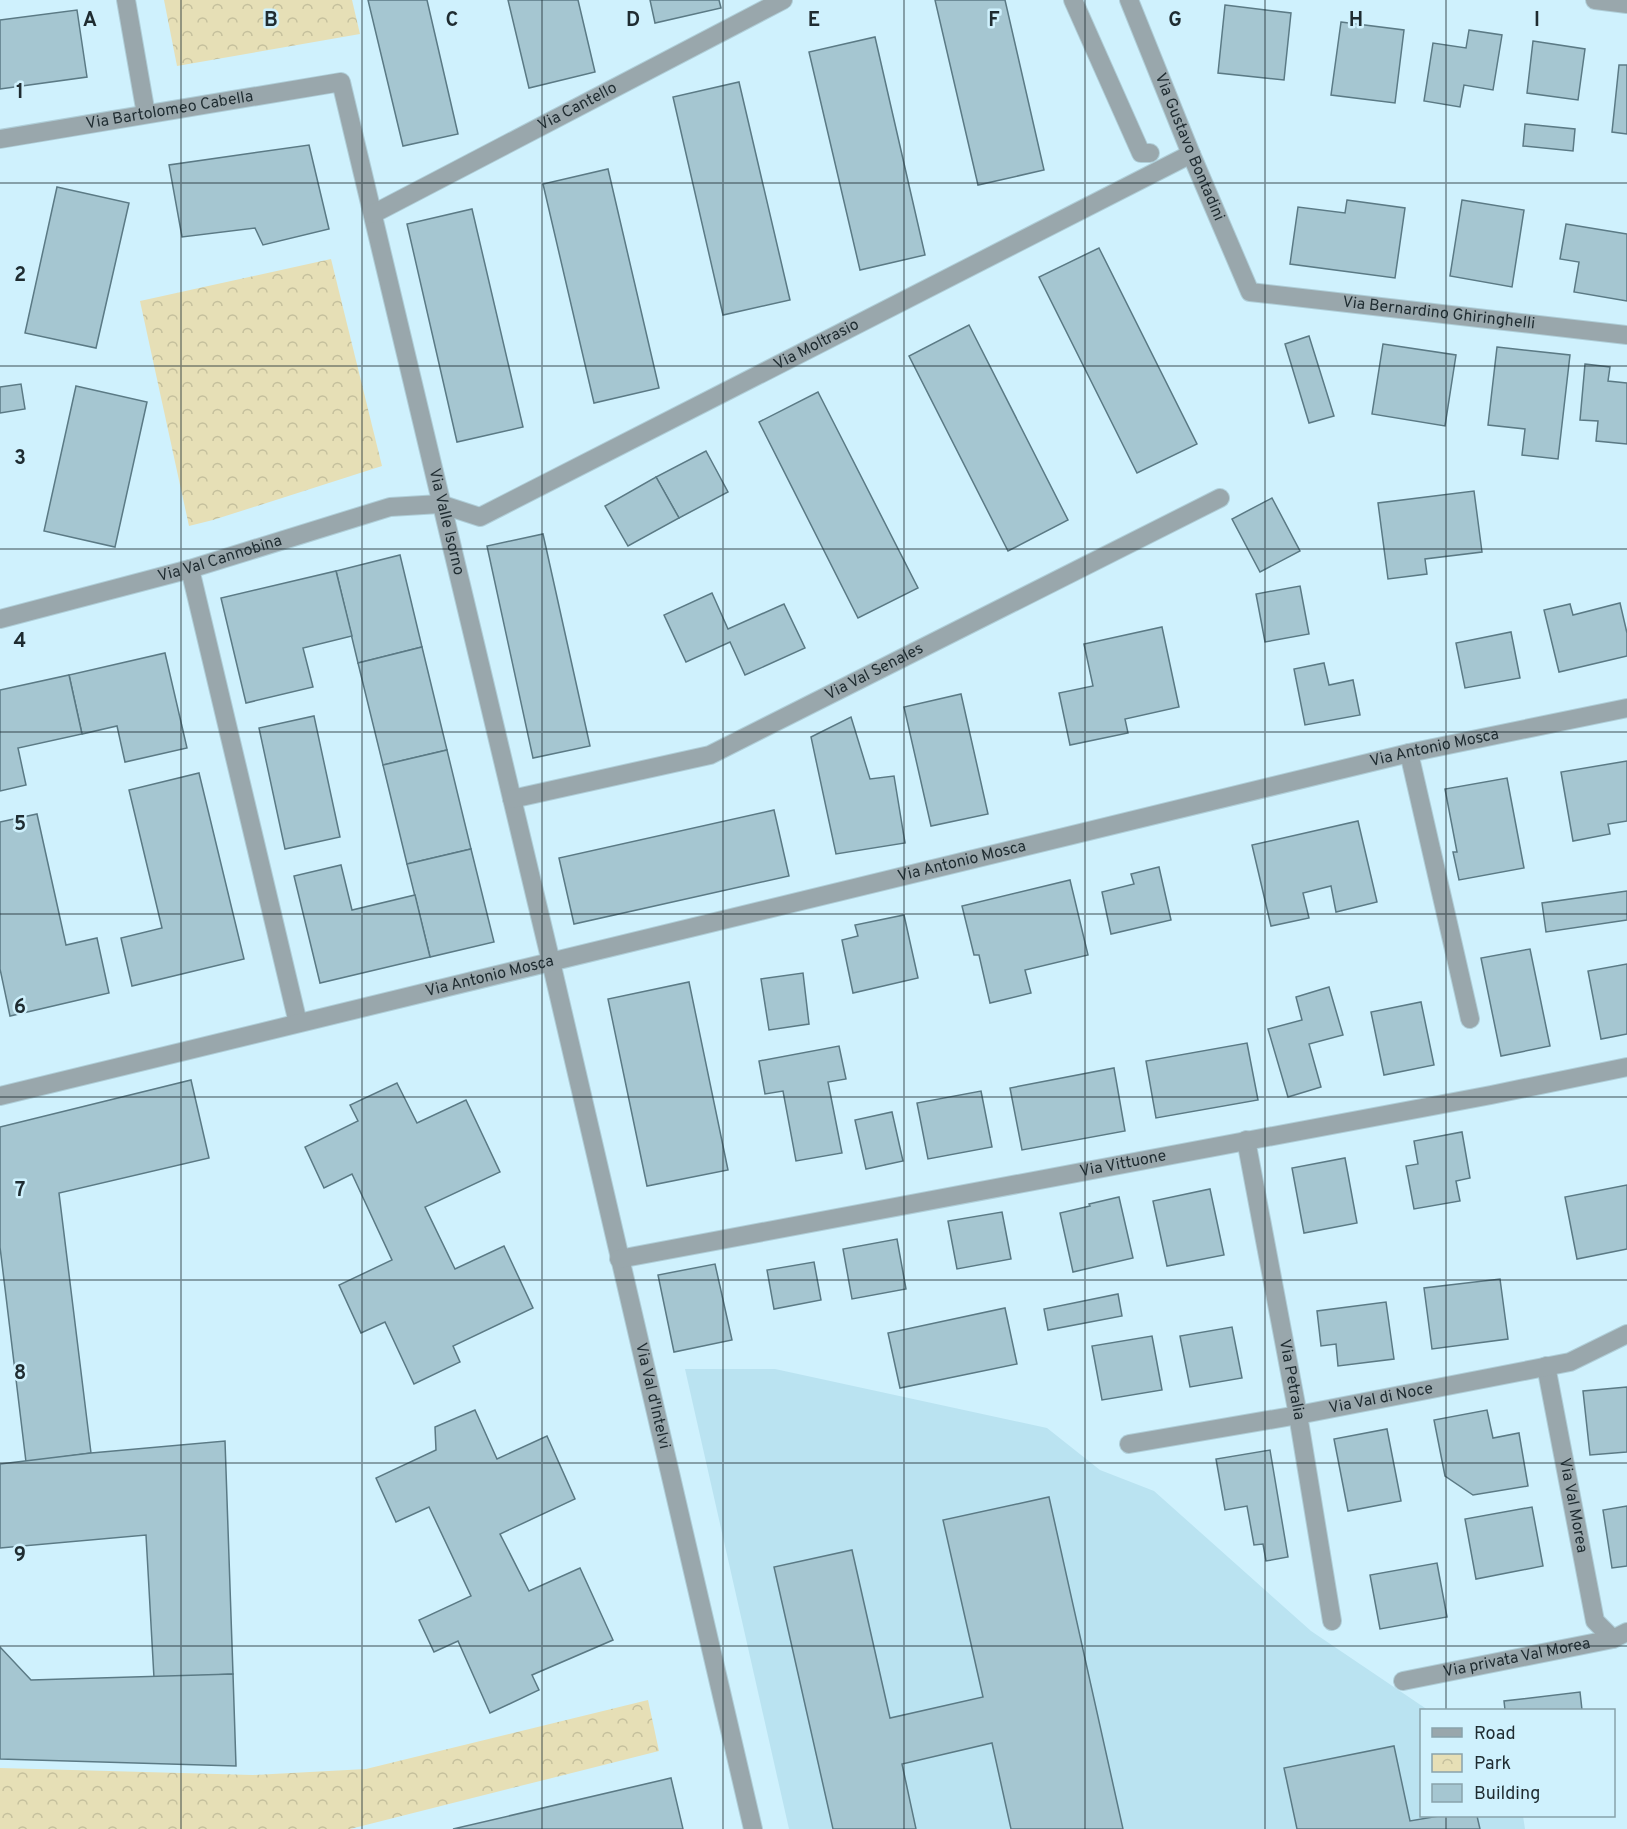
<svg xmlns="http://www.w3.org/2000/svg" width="1627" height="1829" viewBox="0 0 1627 1829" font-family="Overpass,sans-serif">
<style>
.built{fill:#bae3f1}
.park{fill:url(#park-crowns)}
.building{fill:#a5c6d1;stroke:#5b7a85;stroke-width:1.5}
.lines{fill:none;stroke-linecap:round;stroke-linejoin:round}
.minor-casing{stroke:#afced8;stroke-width:20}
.minor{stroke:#99a7ac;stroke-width:18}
.grid{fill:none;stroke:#1f2c31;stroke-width:1.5;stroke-opacity:0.55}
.labels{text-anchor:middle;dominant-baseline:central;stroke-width:5;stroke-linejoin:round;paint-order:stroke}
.street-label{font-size:16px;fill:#1f2c31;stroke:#cff1fd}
.grid-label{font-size:20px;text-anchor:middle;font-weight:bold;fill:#1f2c31;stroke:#cff1fd;stroke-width:5;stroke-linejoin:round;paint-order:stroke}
</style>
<defs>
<pattern id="park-crowns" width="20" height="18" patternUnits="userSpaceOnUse" patternTransform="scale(1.5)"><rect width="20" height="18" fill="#e6dfb6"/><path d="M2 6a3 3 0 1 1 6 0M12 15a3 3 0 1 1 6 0" fill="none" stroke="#c5c09d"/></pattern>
</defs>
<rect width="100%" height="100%" fill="#cff1fd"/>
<path class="built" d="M685,1369H775L1047,1428L1100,1470L1154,1491L1311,1631L1428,1710H1422V1816H1523L1525,1829H789Z"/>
<g class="park">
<path d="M164,0H352L360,34L177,66Z"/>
<path d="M331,259L382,466L213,520L189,526L140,301Z"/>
<path d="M648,1700L659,1751L350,1829H0V1768L253,1775L366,1769Z"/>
</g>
<g class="building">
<path d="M368,0H427L458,134L403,146Z"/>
<path d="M508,0H578L595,72L529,88Z"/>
<path d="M650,0H719L721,8L655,23Z"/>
<path d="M935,0H1005L1044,170L978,185Z"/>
<path d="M1225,5L1291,13L1284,80L1218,73Z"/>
<path d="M77,10L87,77L0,89V20Z"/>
<path d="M1341,22L1404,30L1395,103L1331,95Z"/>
<path d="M1469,30L1502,35L1493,90L1464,85L1460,107L1424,101L1433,43L1466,48Z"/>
<path d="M875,37L925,255L860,270L809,52Z"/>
<path d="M1533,41L1585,49L1578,100L1527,93Z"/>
<path d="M1619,65H1627V134L1612,132Z"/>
<path d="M739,82L790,300L723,315L673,97Z"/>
<path d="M1525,124L1575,129L1573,151L1523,146Z"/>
<path d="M309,145L329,229L263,245L255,228L182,237L169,165Z"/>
<path d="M608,169L659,388L594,403L543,184Z"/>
<path d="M57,187L129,203L96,348L25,333Z"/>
<path d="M1347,200L1405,208L1395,278L1290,264L1298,207L1345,213Z"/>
<path d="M1462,200L1524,210L1512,287L1450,276Z"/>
<path d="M472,209L523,427L457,442L407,224Z"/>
<path d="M1566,224L1627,234V301L1574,292L1579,262L1560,259Z"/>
<path d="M1099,248L1197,444L1137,473L1039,277Z"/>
<path d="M969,325L1068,520L1008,551L909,356Z"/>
<path d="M1309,336L1334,416L1309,423L1285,344Z"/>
<path d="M1383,344L1456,355L1445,426L1372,414Z"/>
<path d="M1497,347L1570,355L1558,459L1522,455L1525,429L1488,425Z"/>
<path d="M1585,364L1610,367L1608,381L1627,383V444L1596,441L1598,421L1580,420Z"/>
<path d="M21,384L25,409L0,413V387Z"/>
<path d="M76,386L147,402L115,547L44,531Z"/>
<path d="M818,392L918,588L858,618L759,422Z"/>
<path d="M706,451L728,492L679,518L656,477Z"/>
<path d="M656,477L679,518L628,546L605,506Z"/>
<path d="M1474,491L1482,552L1425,559L1427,574L1388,579L1378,503Z"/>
<path d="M1272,498L1300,551L1260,572L1232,519Z"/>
<path d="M543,534L590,746L533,758L487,546Z"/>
<path d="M400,555L422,647L358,663L336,571Z"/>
<path d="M336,571L352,636L303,648L313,687L246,703L221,598Z"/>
<path d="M1300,586L1309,634L1265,642L1256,594Z"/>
<path d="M712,593L728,629L784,604L805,648L745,675L730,642L686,662L664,615Z"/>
<path d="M1620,603L1627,633V656L1559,672L1544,610L1570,604L1573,615Z"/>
<path d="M1162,627L1179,707L1125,719L1128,733L1070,745L1059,693L1093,686L1084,644Z"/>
<path d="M1511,632L1520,678L1465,688L1456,643Z"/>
<path d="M422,647L447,750L383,765L358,663Z"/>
<path d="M165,653L187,748L125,762L117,726L82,734L69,675Z"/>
<path d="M1324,663L1329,685L1353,680L1360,715L1305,725L1294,669Z"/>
<path d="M69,675L82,734L18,748L26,785L0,791V690Z"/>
<path d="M961,694L988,814L931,826L904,707Z"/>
<path d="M314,716L340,837L285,849L259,728Z"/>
<path d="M851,717L870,779L894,776L905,843L836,854L811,737Z"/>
<path d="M447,750L471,849L407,864L383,765Z"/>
<path d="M1627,761V821L1608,824L1610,834L1573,841L1561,772Z"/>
<path d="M199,773L244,959L132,986L121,938L162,928L129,790Z"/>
<path d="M1507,778L1524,868L1459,880L1453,852H1457L1445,789Z"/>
<path d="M774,810L789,876L574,924L559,858Z"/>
<path d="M37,814L66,945L97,938L109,993L10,1016L0,969V822Z"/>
<path d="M1358,821L1377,902L1336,912L1331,886L1303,893L1309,918L1271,926L1252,845Z"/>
<path d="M471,849L494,942L430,957L407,864Z"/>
<path d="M341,865L352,910L415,895L430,957L320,983L294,876Z"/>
<path d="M1159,867L1171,920L1111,934L1102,892L1134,884L1131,874Z"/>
<path d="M1070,880L1088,955L1025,970L1031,993L990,1003L979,955H974L962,906Z"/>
<path d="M1627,891V920L1546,932L1542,903Z"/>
<path d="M904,915L918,978L853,993L842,940L858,936L855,925Z"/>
<path d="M1530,949L1550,1046L1501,1056L1481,958Z"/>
<path d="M1627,964V1034L1601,1039L1588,971Z"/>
<path d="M803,973L809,1024L769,1030L761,979Z"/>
<path d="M689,982L728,1170L647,1186L608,999Z"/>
<path d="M1329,987L1343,1035L1309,1044L1321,1087L1288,1097L1268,1029L1302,1020L1296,997Z"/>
<path d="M1421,1002L1434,1065L1384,1075L1371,1012Z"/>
<path d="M1247,1043L1258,1100L1156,1118L1146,1061Z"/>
<path d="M839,1046L846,1079L828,1082L842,1153L796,1161L783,1091L765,1094L759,1061Z"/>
<path d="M1114,1068L1125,1131L1022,1150L1010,1088Z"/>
<path d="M191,1080L209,1158L59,1193L91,1453L26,1462L0,1247V1127Z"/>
<path d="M397,1083L417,1123L466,1100L500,1172L425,1207L455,1269L504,1246L533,1308L453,1346L460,1362L414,1384L385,1322L361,1333L339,1285L392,1260L352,1174L324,1188L305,1147L358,1121L350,1105Z"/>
<path d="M981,1091L992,1147L928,1159L917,1103Z"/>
<path d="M892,1112L903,1161L866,1169L855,1120Z"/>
<path d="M1462,1132L1470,1178L1456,1181L1460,1201L1414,1209L1406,1166L1418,1164L1414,1141Z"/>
<path d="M1345,1158L1357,1223L1304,1233L1292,1168Z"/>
<path d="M1627,1185V1249L1577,1259L1565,1197Z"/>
<path d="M1210,1189L1224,1255L1167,1266L1153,1201Z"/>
<path d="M1119,1197L1133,1258L1073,1272L1060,1213L1090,1206L1089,1204Z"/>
<path d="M1002,1212L1011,1259L957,1269L948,1221Z"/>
<path d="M897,1239L906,1289L852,1299L843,1249Z"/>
<path d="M814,1262L821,1300L774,1309L767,1270Z"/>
<path d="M715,1264L732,1340L674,1352L658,1275Z"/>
<path d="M1500,1279L1508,1339L1432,1349L1424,1288Z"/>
<path d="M1118,1294L1122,1316L1048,1330L1044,1309Z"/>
<path d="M1386,1302L1394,1359L1338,1366L1336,1344L1321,1346L1317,1311Z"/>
<path d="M1005,1308L1017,1364L900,1388L888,1333Z"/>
<path d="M1232,1327L1242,1378L1190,1387L1180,1336Z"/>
<path d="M1152,1336L1162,1390L1102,1400L1092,1346Z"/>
<path d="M1627,1387V1452L1590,1455L1583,1391Z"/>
<path d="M475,1410L497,1459L547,1436L575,1499L500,1534L529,1591L580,1568L613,1640L532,1675L539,1690L490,1713L458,1641L434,1652L419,1620L471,1596L429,1507L396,1522L376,1478L436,1450L435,1427Z"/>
<path d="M1487,1410L1493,1438L1519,1433L1528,1486L1473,1495L1445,1476L1434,1420Z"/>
<path d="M1387,1429L1401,1501L1348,1511L1334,1439Z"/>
<path d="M225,1441L233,1674L154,1678L146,1535L0,1548V1464L91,1453Z"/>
<path d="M1270,1450L1288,1557L1266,1561L1263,1544L1254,1545L1247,1506L1225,1510L1216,1459Z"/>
<path d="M1049,1497L1123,1829H1011L992,1743L902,1764L916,1829H833L774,1567L852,1550L890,1718L983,1697L943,1520Z"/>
<path d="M1627,1506V1566L1612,1568L1603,1510Z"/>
<path d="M1532,1507L1543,1566L1476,1579L1465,1519Z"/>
<path d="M1437,1563L1447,1617L1380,1629L1370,1575Z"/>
<path d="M0,1647L31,1680L233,1674L236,1766L0,1759Z"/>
<path d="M1580,1692L1582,1710H1505L1504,1701Z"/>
<path d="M1394,1746L1410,1821L1439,1816H1477L1480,1829H1297L1284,1768Z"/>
<path d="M671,1778L683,1829H453Z"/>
</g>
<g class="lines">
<defs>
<g id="minor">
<path d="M126,0L146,114"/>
<path d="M1073,0L1141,153H1150"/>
<path id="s1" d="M1129,0L1191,154L1250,292L1627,335"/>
<path d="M1595,0L1627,4"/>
<path id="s2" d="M0,139L341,82L551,962L753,1829"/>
<path id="s3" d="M373,214L783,0"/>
<path d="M190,569L298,1023"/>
<path id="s4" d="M0,619L190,569L390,507L440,504L480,517L1191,154"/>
<path d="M1409,753L1470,1019"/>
<path id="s5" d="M512,799L710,755L1220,498"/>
<path id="s6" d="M0,1096L1409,753L1627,708"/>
<path id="s7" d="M1246,1140L1298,1415L1332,1621"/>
<path id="s8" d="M619,1259L1491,1095L1627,1067"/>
<path id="s9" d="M1546,1366L1595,1621L1613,1639"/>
<path id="s10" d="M1129,1444L1298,1415L1570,1362L1627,1334"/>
<path id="s11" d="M1403,1681L1613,1639L1627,1632"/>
</g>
</defs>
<use href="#minor" class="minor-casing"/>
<use href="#minor" class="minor"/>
</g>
<path class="grid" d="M181,0V1829M362,0V1829M542,0V1829M723,0V1829M904,0V1829M1085,0V1829M1265,0V1829M1446,0V1710M0,183H1627M0,366H1627M0,549H1627M0,732H1627M0,914H1627M0,1097H1627M0,1280H1627M0,1463H1627M0,1646H1627M1446,1816V1829"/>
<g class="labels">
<g class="street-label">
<text stroke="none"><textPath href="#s3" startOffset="231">Via Cantello</textPath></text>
<text stroke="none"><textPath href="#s2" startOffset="172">Via Bartolomeo Cabella</textPath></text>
<text stroke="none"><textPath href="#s1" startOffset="159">Via Gustavo Bontadini</textPath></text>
<text stroke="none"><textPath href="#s1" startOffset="506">Via Bernardino Ghiringhelli</textPath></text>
<text stroke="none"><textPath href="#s4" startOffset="876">Via Moltrasio</textPath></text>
<text stroke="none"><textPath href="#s2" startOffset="798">Via Valle Isorno</textPath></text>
<text stroke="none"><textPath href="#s4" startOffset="228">Via Val Cannobina</textPath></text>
<text stroke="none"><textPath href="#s5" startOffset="387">Via Val Senales</textPath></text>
<text stroke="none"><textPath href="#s6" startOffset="1476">Via Antonio Mosca</textPath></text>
<text stroke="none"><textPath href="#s6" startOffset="990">Via Antonio Mosca</textPath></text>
<text stroke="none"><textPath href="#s6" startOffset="504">Via Antonio Mosca</textPath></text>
<text stroke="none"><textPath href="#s8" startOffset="513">Via Vittuone</textPath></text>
<text stroke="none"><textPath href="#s7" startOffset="244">Via Petralia</textPath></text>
<text stroke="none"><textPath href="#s2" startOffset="1696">Via Val d'Intelvi</textPath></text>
<text stroke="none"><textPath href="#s10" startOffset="256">Via Val di Noce</textPath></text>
<text stroke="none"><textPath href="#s9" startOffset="142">Via Val Morea</textPath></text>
<text stroke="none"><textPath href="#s11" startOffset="116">Via privata Val Morea</textPath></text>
</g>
</g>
<g class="grid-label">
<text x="90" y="26">A</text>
<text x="271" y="26">B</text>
<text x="452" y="26">C</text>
<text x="633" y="26">D</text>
<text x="814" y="26">E</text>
<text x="994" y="26">F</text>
<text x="1175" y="26">G</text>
<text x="1356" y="26">H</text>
<text x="1537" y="26">I</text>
<text x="20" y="98">1</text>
<text x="20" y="281">2</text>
<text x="20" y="464">3</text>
<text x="20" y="647">4</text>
<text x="20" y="830">5</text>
<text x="20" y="1013">6</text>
<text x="20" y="1196">7</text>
<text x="20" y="1379">8</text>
<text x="20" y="1561">9</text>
</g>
<rect x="1420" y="1709" width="195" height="108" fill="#cff1fd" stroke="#89a2ab" stroke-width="1.5"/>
<rect x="1432" y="1728" width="30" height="9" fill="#99a7ac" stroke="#89a2ab" stroke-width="1.5"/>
<text x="1474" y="1739" font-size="18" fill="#1f2c31">Road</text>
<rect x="1432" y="1754" width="30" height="18" fill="url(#park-crowns)" stroke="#89a2ab" stroke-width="1.5"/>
<text x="1474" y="1769" font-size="18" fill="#1f2c31">Park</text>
<rect x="1432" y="1784" width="30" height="18" fill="#a5c6d1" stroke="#89a2ab" stroke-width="1.5"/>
<text x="1474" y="1799" font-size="18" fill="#1f2c31">Building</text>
</svg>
